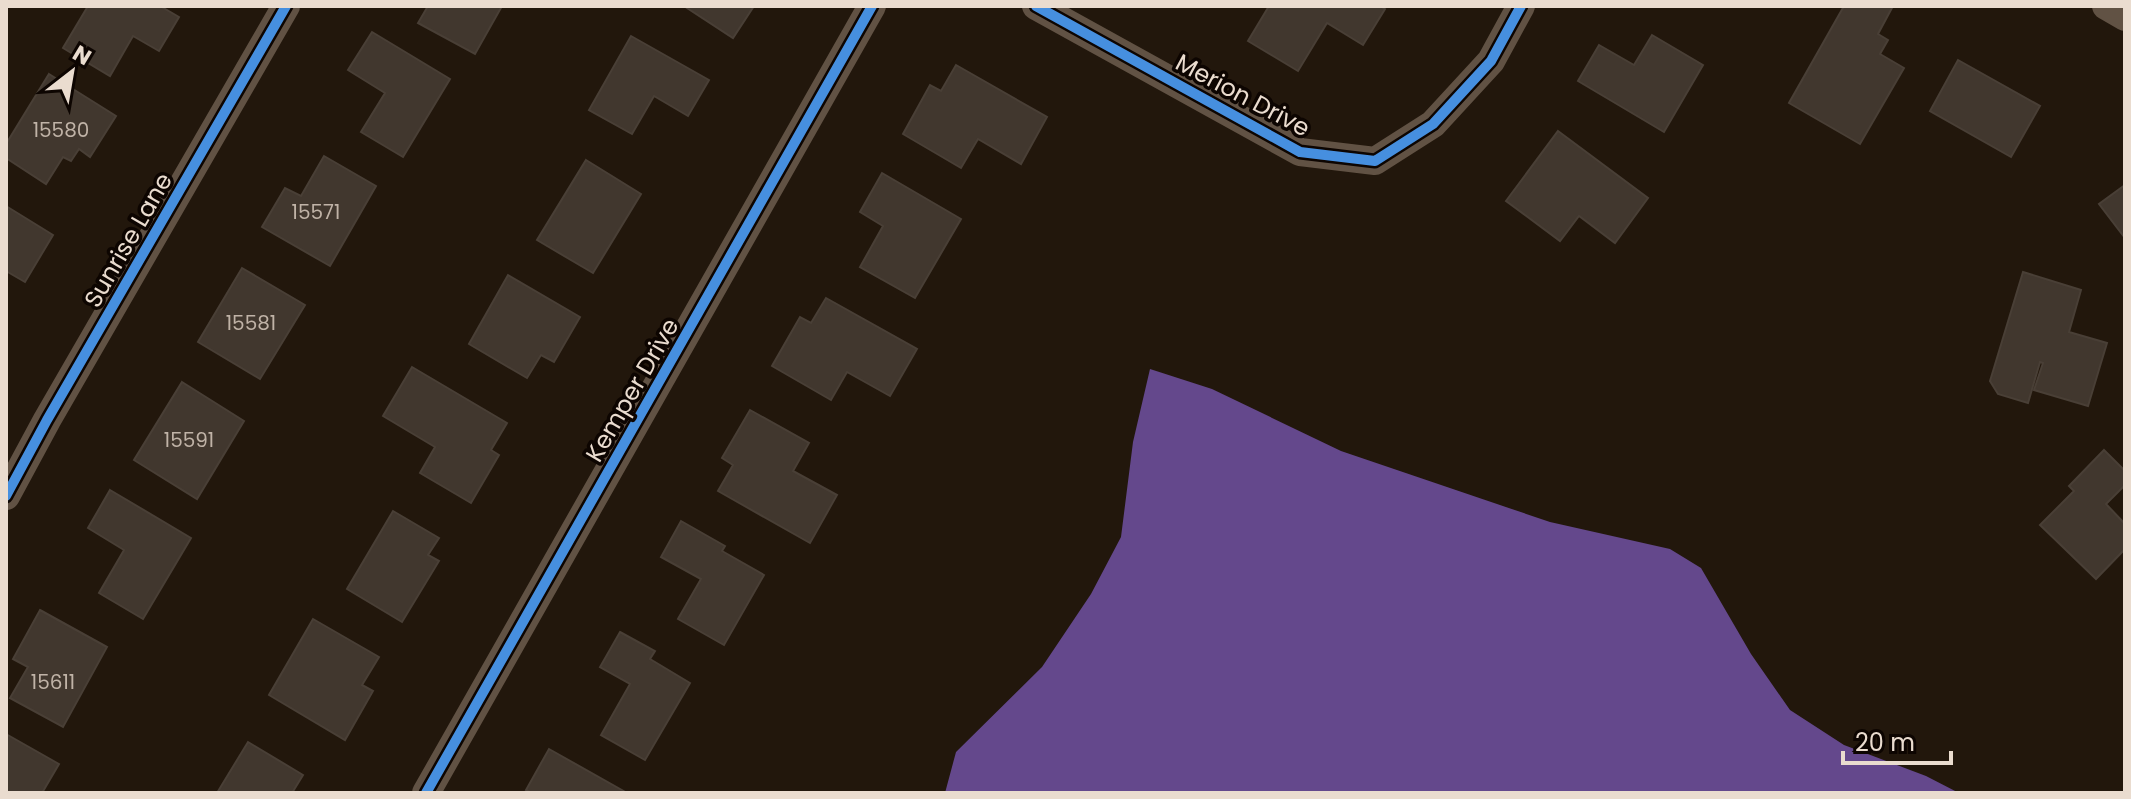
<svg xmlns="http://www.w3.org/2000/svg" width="2131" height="799" viewBox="0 0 2131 799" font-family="Poppins,sans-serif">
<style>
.water{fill:#64488c}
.building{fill:#41372e;stroke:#493f36;stroke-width:2}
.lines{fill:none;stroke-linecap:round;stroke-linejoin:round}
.street{stroke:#615244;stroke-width:28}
.cycleway-casing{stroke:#0d0501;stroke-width:15}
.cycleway{stroke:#468fdf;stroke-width:10}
.labels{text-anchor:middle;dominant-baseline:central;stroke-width:7;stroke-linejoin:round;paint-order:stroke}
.number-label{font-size:20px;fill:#c0b3a7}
.street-label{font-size:24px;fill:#eadccf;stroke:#0d0501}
</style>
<rect width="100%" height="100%" fill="#22170c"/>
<path class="water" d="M1150,369L1212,389L1341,451L1550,522L1670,549L1701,568L1751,654L1790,710L1844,745L1926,776L1959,793H945L956,752L1042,667L1091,594L1121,537L1133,442Z"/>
<g class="building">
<path d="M88,6H160L179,17L159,51L133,36L110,76L63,48Z"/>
<path d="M428,6H502L475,54L418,23Z"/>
<path d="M684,6H754L733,38Z"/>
<path d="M1269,6H1380L1385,9L1363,45L1327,23L1298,71L1248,41Z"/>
<path d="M1844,6H1893L1878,34L1888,40L1880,54L1904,68L1860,144L1789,103Z"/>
<path d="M372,32L450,79L403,157L361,132L385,93L348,70Z"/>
<path d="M1652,35L1703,65L1664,132L1578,81L1599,45L1634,65Z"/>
<path d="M631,36L709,80L688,116L654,96L632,134L589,110Z"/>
<path d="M1958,60L2040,106L2011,157L1930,111Z"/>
<path d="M956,65L1047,117L1021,164L978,139L961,168L903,134L930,85L941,91Z"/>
<path d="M49,74L116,116L90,157L79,149L71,161L63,157L46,184L6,158V144Z"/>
<path d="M1558,131L1648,198L1615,243L1579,216L1560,241L1506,201Z"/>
<path d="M324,156L376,186L330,266L262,227L285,188L301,196Z"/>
<path d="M586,160L641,194L593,273L537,240Z"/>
<path d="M882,173L961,219L915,298L860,267L883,226L860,212Z"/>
<path d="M2125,185V238L2099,204Z"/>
<path d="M6,206L53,235L25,282L6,271Z"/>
<path d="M242,268L305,305L260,379L198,342Z"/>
<path d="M2023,272L2081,290L2069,332L2107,343L2088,406L2034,390L2043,363L2040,362L2028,403L1998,394L1990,381Z"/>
<path d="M508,275L580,317L554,362L541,355L527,378L469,344Z"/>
<path d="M826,298L917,349L890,396L847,372L831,400L772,366L800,317L811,323Z"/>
<path d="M412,367L507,423L491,450L499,455L471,503L420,473L435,447L383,416Z"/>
<path d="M182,382L244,421L197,499L134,460Z"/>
<path d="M750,410L809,443L793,471L837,495L810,543L718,491L733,465L722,458Z"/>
<path d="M2104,450L2125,471V485L2106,504L2125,524V549L2096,579L2040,525L2074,491L2069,486Z"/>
<path d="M110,490L191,538L143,619L99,593L124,550L88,528Z"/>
<path d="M393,511L439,538L428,555L439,561L402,622L347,589Z"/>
<path d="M681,521L725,546L722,551L764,575L724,645L678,619L701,579L661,557Z"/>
<path d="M40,610L107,647L63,727L10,698L28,667L13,659Z"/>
<path d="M313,619L379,657L362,685L373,691L345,740L269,695Z"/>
<path d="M620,632L655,651L650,659L690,683L645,760L601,735L630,684L600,667Z"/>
<path d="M6,734L59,764L42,793H6Z"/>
<path d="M248,742L303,775L292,793H217Z"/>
<path d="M549,749L627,793H532L526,790Z"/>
</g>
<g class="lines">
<g class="street">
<path d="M1036,6L1300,152L1375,161L1433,124L1491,61L1521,6"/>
<path d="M2106,6L2125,17"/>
<path d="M6,496L47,420L286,6"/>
<path d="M426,793L872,6"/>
</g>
<defs>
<g id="cycleway">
<path d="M1036,6L1300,152L1375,161L1433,124L1491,61L1521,6"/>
<path d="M6,496L47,420L286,6"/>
<path d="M426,793L872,6"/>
</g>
</defs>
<use href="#cycleway" class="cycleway-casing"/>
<use href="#cycleway" class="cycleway"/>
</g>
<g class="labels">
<g class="number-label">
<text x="61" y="130">15580</text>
<text x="316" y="212">15571</text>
<text x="251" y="323">15581</text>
<text x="189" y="440">15591</text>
<text x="53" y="682">15611</text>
</g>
<g class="street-label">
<text transform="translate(1243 95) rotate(28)">Merion Drive</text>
<text transform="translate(128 240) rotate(-60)">Sunrise Lane</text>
<text transform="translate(632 390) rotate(-60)">Kemper Drive</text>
</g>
</g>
<rect width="2131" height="799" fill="none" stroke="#eadccf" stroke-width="16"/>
<g transform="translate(72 72) rotate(31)" stroke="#0d0501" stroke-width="6" paint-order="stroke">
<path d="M0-6L14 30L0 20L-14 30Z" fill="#eadccf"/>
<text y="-12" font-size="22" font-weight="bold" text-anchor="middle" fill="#eadccf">N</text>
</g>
<path d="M1843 751v12h108v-12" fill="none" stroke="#eadccf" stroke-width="4"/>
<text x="1855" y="751" font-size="24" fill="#eadccf" stroke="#0d0501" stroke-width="6" paint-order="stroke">20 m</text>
</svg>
